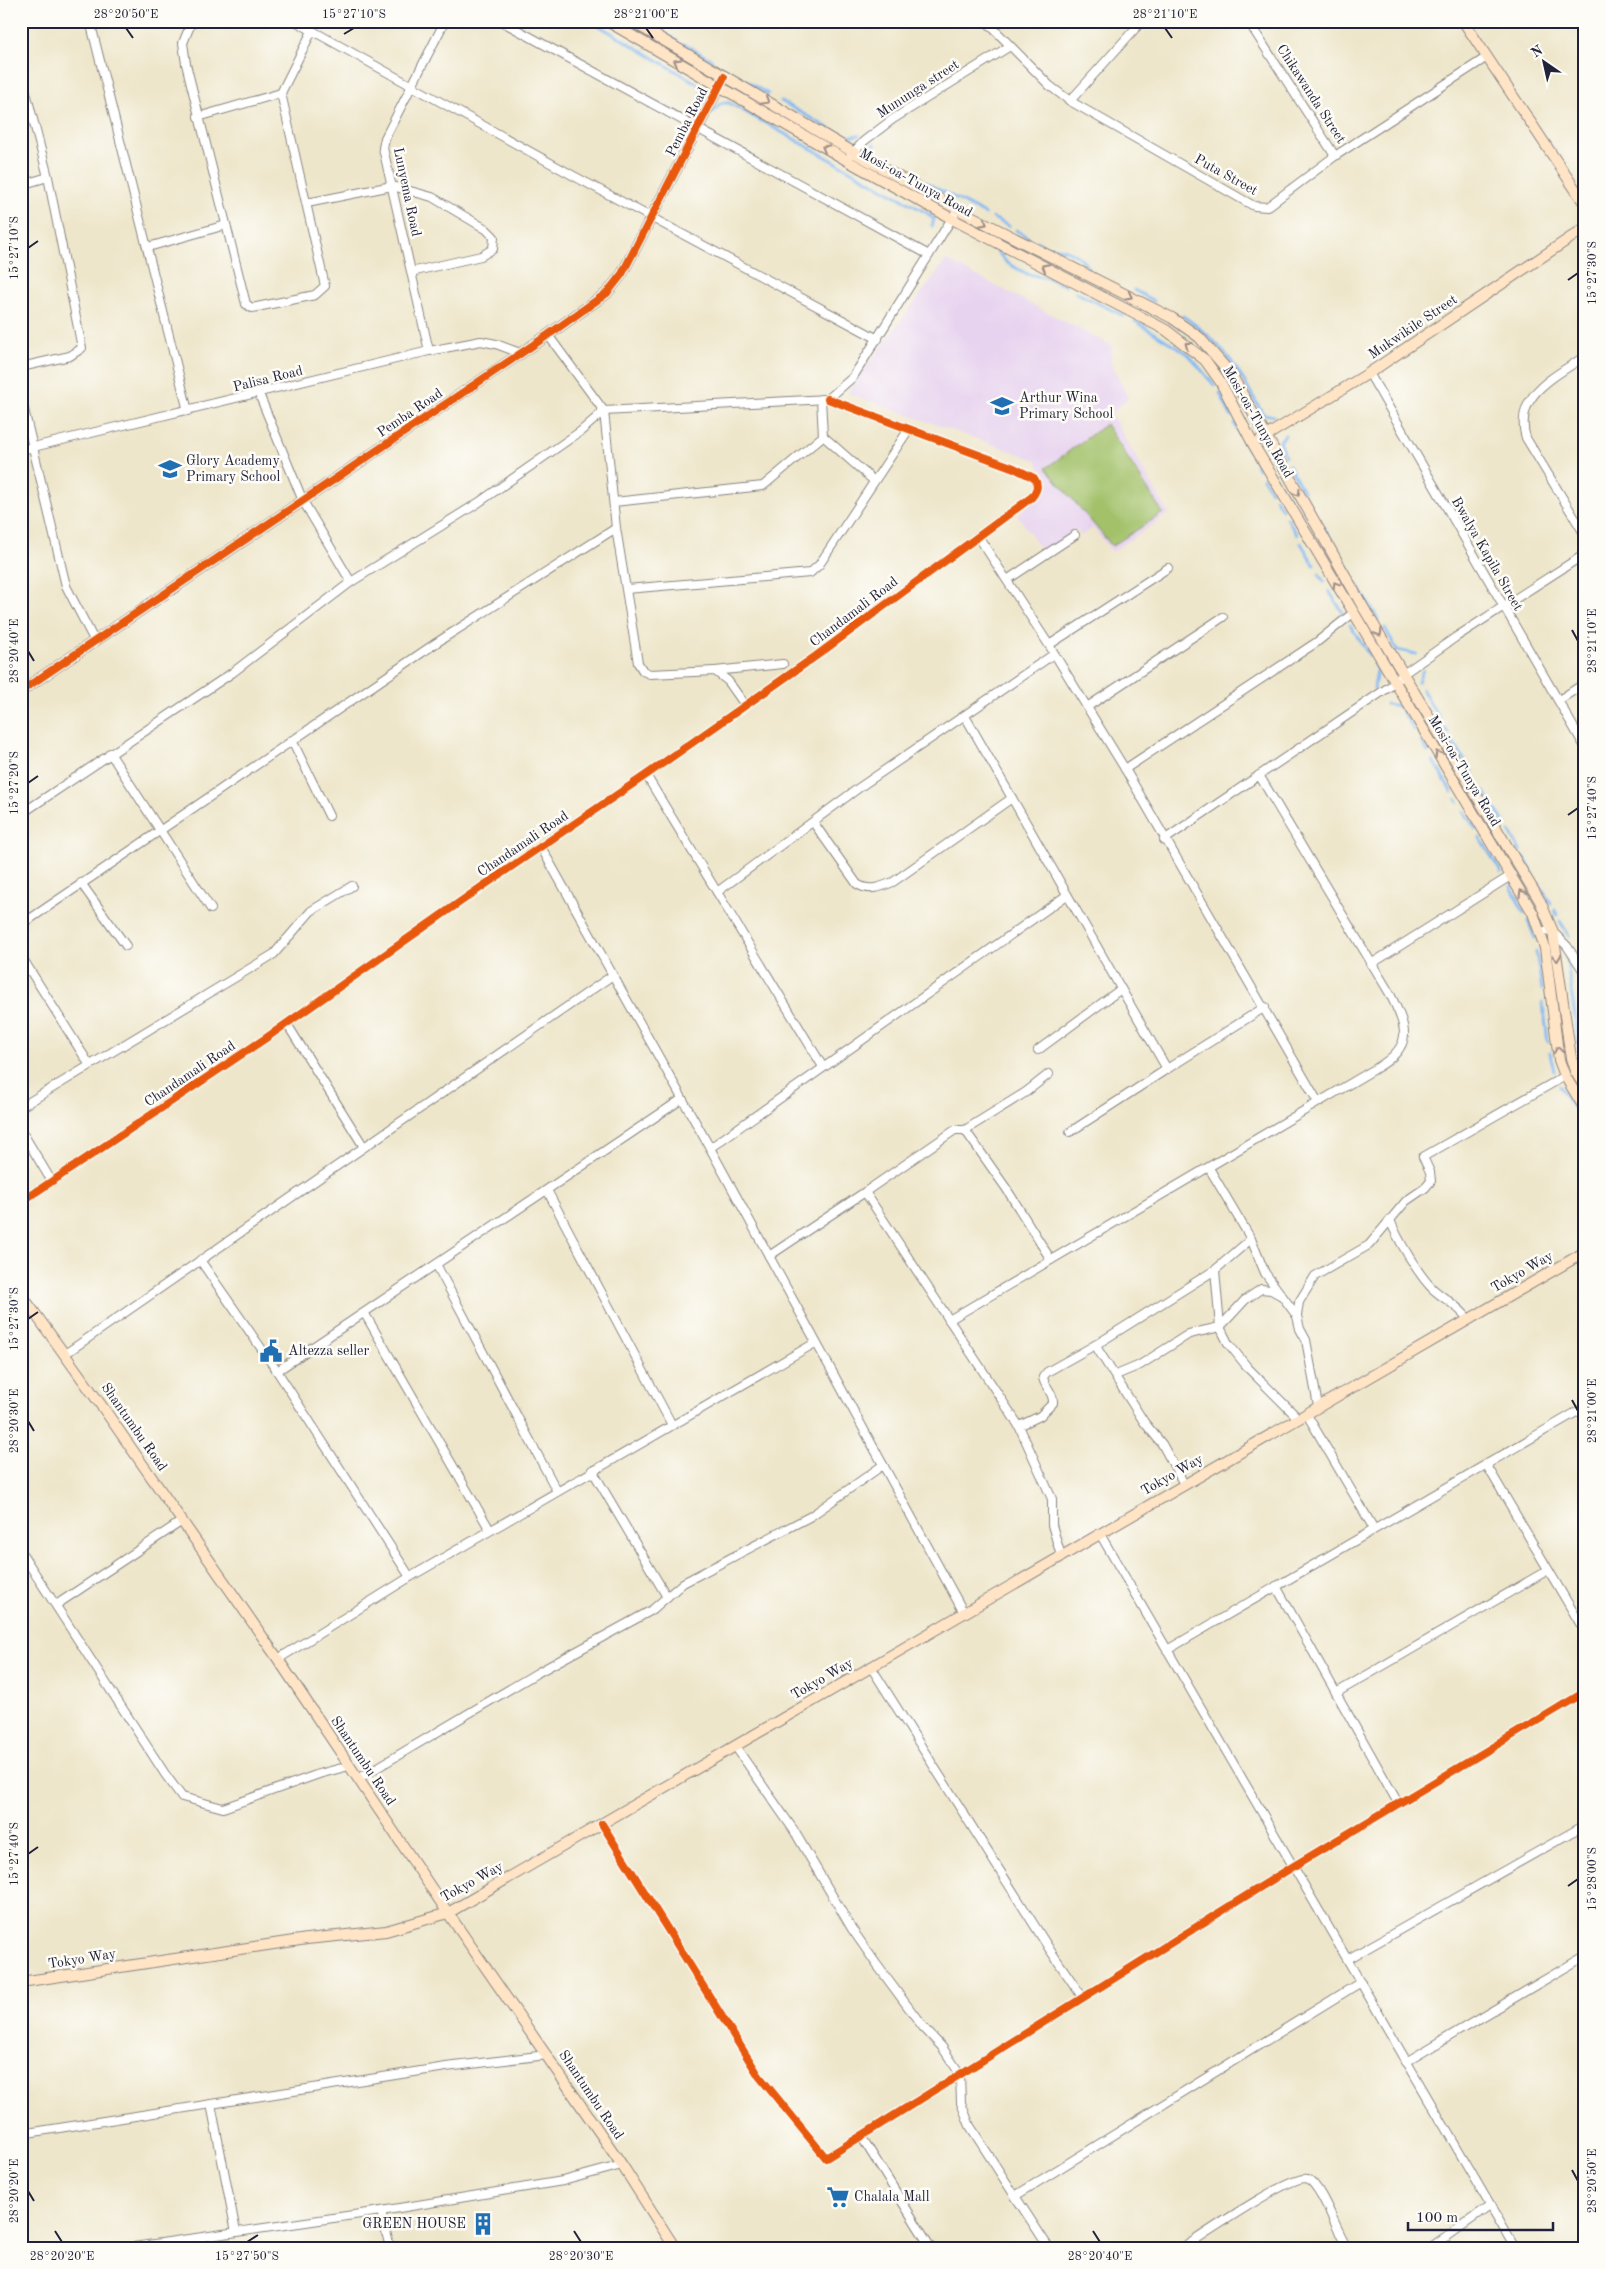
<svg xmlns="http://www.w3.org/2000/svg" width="1606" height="2269" viewBox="0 0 1606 2269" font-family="'Old Standard TT',serif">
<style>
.built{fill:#e7d2ef}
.green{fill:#a2c169;stroke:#627252}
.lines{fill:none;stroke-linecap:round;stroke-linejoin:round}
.stream{stroke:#84baf3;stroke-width:3}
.street-casing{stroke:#888482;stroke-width:10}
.secondary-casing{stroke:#888482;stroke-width:12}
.street{stroke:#fff;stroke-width:8}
.secondary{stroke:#ffe4c6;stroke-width:10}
.cycleway-casing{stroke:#fdfcf7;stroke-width:11}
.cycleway{stroke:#e8590c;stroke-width:8}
.oneway{stroke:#9c8d87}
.ticks{fill:none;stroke:#22223b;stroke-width:2}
.labels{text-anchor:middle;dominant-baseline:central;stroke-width:5;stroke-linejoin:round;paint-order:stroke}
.street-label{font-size:14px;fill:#22223b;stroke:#fdfcf7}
.poi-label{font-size:14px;fill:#22223b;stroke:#fdfcf7;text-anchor:start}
.neatline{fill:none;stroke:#22223b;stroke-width:2}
.ticks-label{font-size:12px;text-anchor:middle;fill:#22223b}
</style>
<rect width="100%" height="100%" fill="#fdfcf7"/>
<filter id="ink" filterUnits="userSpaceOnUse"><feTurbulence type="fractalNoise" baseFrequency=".02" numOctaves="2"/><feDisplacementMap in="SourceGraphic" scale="10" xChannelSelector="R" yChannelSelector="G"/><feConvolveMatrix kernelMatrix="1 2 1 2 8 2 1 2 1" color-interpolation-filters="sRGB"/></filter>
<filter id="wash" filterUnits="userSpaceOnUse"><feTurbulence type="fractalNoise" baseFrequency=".0096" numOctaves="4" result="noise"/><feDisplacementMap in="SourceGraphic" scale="20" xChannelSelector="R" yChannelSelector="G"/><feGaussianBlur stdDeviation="1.12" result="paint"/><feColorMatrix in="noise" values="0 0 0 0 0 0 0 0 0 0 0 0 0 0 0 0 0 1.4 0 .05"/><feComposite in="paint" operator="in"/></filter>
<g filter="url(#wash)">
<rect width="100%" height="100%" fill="#eee6ca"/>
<path class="built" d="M946,260L1112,346L1111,363L1128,398L1111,414L1169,514L1112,552L1093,528L1081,536L1076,529L1042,552L1017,514L1046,491L1047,482L1036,460L847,393Z"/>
<path class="green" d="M1106,424L1163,513L1112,546L1046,468Z"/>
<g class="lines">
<g class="stream">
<path d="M591,21L698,84L703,92L702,106"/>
<path d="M644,21L677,41"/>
<path d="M684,44L712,60"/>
<path d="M724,68L768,94"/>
<path d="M781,101L844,137L859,135"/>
<path d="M713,112L721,103H729L927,213L934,219L932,226"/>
<path d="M874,144L878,155L902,169"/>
<path d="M910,174L985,214"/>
<path d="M993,218L1009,226"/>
<path d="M1016,230L1029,238"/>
<path d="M948,231L951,227L955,228L996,250L1007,263L1027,274L1048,278L1065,286"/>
<path d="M1037,241L1040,243"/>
<path d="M1049,247C1067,248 1078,254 1089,268"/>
<path d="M1134,290L1154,301"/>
<path d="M1075,292L1124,316"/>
<path d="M1183,316C1227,346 1238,370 1263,414L1274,416"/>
<path d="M1135,321L1188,354L1214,385"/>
<path d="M1220,393L1231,416"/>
<path d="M1234,423L1249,451"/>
<path d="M1285,456L1280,441L1285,435"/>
<path d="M1254,459L1258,469"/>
<path d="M1289,465L1303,491"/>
<path d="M1263,478L1271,491"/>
<path d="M1275,498L1282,509"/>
<path d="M1287,518L1297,535"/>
<path d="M1324,528L1332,540"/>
<path d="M1301,543L1314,565"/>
<path d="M1335,548L1349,570"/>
<path d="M1319,574L1324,582"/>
<path d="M1357,585L1379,620"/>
<path d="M1329,591L1343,613"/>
<path d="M1350,625L1369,655"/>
<path d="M1385,628L1397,650L1416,654"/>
<path d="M1374,664L1377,670L1374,688"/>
<path d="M1418,682L1423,670"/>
<path d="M1422,689L1440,720"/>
<path d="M1386,704L1399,706L1414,730"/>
<path d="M1444,727L1448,733"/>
<path d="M1452,740L1474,775"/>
<path d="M1421,741L1428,752"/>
<path d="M1433,761L1452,792"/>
<path d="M1484,791L1505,824"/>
<path d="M1456,799L1458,802"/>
<path d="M1464,812L1476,829"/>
<path d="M1510,832L1520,851"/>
<path d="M1480,838L1501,872"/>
<path d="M1525,858L1533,873"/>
<path d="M1539,884L1551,903"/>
<path d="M1511,886L1524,913"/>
<path d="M1555,910L1557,915"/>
<path d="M1528,921L1535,938"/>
<path d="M1560,921L1569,936"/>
<path d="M1536,952L1542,989"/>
<path d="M1566,953L1579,1045L1585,1069"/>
<path d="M1543,1003L1548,1042"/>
<path d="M1550,1053L1554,1071"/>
<path d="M1559,1086L1585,1126"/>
</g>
</g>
</g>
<g filter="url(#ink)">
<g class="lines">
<defs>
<g id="street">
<path d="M90,21L188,411"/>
<path d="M192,21L183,43L186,64L246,304L252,308L315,295L325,286L281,93L312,31"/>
<path d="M295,21L572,175L878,339"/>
<path d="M501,21L929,255"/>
<path d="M986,21L1050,86L1070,101L1245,201L1254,206L1267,207L1335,156L1487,57"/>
<path d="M1248,21L1335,156"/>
<path d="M21,73L48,177L82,348L70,356L21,367"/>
<path d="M1070,101L1142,21"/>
<path d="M198,117L281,93"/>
<path d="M851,155L864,141L893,119L1010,46"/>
<path d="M21,185L48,177"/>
<path d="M307,203L392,186L432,197L486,229L494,237L493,249L481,256L411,272"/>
<path d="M148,247L226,225"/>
<path d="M548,335L604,411L828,399L853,377L954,215"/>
<path d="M429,351L383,148L385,138L445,21"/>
<path d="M1585,356C1555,377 1513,395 1526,438L1585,535"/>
<path d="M1369,373L1585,747"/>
<path d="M259,394L303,501L351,582"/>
<path d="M21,397L66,586L94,640"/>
<path d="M604,411L616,528L638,663L643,671L650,674L715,671L728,681L745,705"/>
<path d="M823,436L874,481"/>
<path d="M21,450L429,351L481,341L496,344L520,353"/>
<path d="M614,502L763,486L823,436L821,399"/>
<path d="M978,536L1049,645L1125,769L1318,1102"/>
<path d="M1007,580L1075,535"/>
<path d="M627,589L810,573L819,565L909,429"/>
<path d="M1049,645L1168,568"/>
<path d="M715,671L783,664"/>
<path d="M1559,700L1585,683"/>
<path d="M1087,707L1223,617"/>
<path d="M965,716L1167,1069L1265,1007"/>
<path d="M292,740L329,816"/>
<path d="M110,753L211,909"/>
<path d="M1125,769L1317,642L1353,613"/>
<path d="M646,775L823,1067"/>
<path d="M21,814L232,673L351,582L478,503L581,431L604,411"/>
<path d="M813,822L857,884C869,892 881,887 893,882L1012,798"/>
<path d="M1164,840L1395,683L1403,674L1456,637L1585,554"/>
<path d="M541,847L710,1148L964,1613"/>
<path d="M81,883L126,946"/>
<path d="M717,892L860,787L1054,654"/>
<path d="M21,925L436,643L616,528"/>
<path d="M1541,931L1553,932L1567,946L1585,973"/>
<path d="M21,956L89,1064"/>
<path d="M1371,964L1512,875"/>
<path d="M287,1024L364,1147"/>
<path d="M1038,1050L1121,989"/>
<path d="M21,1107L274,954L311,911L352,886"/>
<path d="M21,1130L52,1182"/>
<path d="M965,1130L1026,1092L1049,1074"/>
<path d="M1070,1132L1167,1069"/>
<path d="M710,1148L1067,895"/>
<path d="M1209,1168L1251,1239L1265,1273L1297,1316L1300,1329L1306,1340L1318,1406"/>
<path d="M548,1192L672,1425"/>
<path d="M865,1192L955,1130H965L1006,1188L1051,1260"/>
<path d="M21,1202L266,1038L480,888L646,775L816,656L1032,497C1037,490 1039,485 1034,478L1014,468L828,399"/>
<path d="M1390,1220C1397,1238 1419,1276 1433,1289C1445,1300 1458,1305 1468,1319"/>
<path d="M769,1256L865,1192L1019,1426L1052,1499V1525L1061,1556"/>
<path d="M200,1260L277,1371L410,1577"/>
<path d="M437,1266L557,1491"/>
<path d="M1215,1270L1220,1327L1228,1343L1248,1368L1298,1418"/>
<path d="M365,1314L490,1530"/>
<path d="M1297,1316L1299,1302L1315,1276L1369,1245L1406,1201L1425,1188L1431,1181L1430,1172L1423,1157L1565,1076"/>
<path d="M949,1320L1375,1069C1414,1046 1408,1030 1390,994L1259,775"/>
<path d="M1095,1345L1144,1422L1162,1444L1184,1484"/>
<path d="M65,1354L613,975"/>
<path d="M277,1371L682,1099"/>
<path d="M1116,1375L1140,1365L1189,1334L1220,1327L1245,1300L1261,1289L1271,1290L1280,1295"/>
<path d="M1306,1413L1374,1529"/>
<path d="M1019,1426L1040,1416L1053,1403C1054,1392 1044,1387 1043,1377L1047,1372L1102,1341L1215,1270L1251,1239"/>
<path d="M1486,1464L1585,1632"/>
<path d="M592,1470L667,1597"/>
<path d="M1100,1534L1515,2248"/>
<path d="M21,1552L165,1774L182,1797L223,1808L319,1774L349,1766"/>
<path d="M1276,1586L1398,1803"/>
<path d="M56,1605L182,1521"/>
<path d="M1167,1650L1585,1407"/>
<path d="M278,1659L410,1577L815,1343"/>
<path d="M871,1667L1050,1950L1083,1998"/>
<path d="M1336,1693L1548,1570"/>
<path d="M735,1746L793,1829L852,1929L877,1965L923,2027L942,2047L960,2074L961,2103L970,2126L1015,2196"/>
<path d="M358,1779L537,1673L652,1610L683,1583L811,1516L883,1465"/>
<path d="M602,1824L759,2076L826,2158L1294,1866L1585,1692"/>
<path d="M1348,1959L1585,1825"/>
<path d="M1406,2062L1585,1956"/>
<path d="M211,2104L236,2232"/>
<path d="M21,2134L446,2067L547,2055"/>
<path d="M861,2136L931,2248"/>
<path d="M381,2211L390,2248"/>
<path d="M127,2248L381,2211L563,2181L622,2165"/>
<path d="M1049,2248L1015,2196L1361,1982"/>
<path d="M1183,2248C1200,2237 1294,2172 1308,2179C1323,2188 1337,2233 1348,2248"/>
<path d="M1431,2248L1490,2206"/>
</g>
<g id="secondary">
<path d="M607,21L848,161L956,221L1166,330L1205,360L1220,381L1253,444L1533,913L1545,948L1559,1060L1565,1076L1585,1109"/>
<path d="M631,21L853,152L961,211L1172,318L1199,337L1231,374L1363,607L1540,901L1553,932L1571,1058L1575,1071L1585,1087"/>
<path d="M1463,21L1585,204"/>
<path d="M1261,439L1369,373L1585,228"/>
<path d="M21,691L548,335L607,293L622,274L722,81"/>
<path d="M21,1294L106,1412L278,1659L448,1913L622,2165L675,2248"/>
<path d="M21,1982L307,1939L386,1931L448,1913L1585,1252"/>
</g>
</defs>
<use href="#street" class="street-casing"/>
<use href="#secondary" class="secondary-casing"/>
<use href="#street" class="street"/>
<use href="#secondary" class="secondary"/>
<defs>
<g id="cycleway">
<path d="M21,691L548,335L607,293L622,274L724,77"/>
<path d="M21,1202L266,1038L480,888L646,775L816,656L1032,497C1037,490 1039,485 1034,478L1014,468L828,399"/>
<path d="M602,1824L759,2076L826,2158L1294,1866L1585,1692"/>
</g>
</defs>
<use href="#cycleway" class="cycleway-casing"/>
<use href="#cycleway" class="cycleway"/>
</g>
<defs><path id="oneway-chevron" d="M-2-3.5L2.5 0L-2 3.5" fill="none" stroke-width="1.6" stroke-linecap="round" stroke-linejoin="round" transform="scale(1.25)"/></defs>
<g class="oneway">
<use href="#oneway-chevron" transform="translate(677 62) rotate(-150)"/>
<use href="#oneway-chevron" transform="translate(766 101) rotate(30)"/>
<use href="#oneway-chevron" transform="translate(825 148) rotate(-150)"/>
<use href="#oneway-chevron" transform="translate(984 223) rotate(27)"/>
<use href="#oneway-chevron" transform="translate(1045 267) rotate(-152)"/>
<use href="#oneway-chevron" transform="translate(1129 296) rotate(27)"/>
<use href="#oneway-chevron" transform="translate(1188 345) rotate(-143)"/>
<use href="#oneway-chevron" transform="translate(1297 493) rotate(60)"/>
<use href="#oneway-chevron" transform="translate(1336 585) rotate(-121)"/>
<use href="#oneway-chevron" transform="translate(1379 633) rotate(59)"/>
<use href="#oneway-chevron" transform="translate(1438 754) rotate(-121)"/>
<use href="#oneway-chevron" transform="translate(1522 893) rotate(-119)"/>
<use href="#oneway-chevron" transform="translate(1557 958) rotate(82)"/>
<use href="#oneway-chevron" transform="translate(1558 1050) rotate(-98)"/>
</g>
</g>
<path class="ticks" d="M126,28L133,38M646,28L653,38M1165,28L1172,38M344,34L354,28M28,248L38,241M1568,280L1578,273M1572,630L1578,641M28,651L34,661M28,783L38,776M1568,815L1578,808M28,1319L38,1312M1572,1400L1578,1411M28,1421L34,1431M28,1854L38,1847M1568,1886L1578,1879M1572,2170L1578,2181M28,2191L34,2201M55,2231L62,2242M574,2231L581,2242M1093,2231L1100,2242M247,2242L258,2235"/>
<defs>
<symbol id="school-bare" viewBox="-9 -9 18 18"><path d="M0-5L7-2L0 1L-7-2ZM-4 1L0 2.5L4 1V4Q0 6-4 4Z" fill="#1f6fb2" stroke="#fdfcf7" stroke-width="2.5" paint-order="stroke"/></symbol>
<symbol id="civic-bare" viewBox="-9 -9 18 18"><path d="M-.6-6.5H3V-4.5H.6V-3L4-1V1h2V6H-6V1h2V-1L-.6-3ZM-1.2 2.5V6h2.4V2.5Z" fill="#1f6fb2" stroke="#fdfcf7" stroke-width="2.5" paint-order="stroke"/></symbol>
<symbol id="supermarket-bare" viewBox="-9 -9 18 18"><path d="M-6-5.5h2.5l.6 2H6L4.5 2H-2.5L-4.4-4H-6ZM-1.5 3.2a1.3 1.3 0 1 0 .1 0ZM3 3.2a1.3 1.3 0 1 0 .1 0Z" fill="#1f6fb2" stroke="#fdfcf7" stroke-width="2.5" paint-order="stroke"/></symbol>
<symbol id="building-bare" viewBox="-9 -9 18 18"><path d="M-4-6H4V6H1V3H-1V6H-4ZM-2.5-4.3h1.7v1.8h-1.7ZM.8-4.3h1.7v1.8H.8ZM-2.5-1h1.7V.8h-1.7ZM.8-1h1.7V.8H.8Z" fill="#1f6fb2" stroke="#fdfcf7" stroke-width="2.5" paint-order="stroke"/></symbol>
</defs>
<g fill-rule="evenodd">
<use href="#school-bare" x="986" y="390" width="32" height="32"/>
<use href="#school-bare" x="154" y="453" width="32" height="32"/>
<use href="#civic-bare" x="255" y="1335" width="32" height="32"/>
<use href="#supermarket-bare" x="822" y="2181" width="32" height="32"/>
<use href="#building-bare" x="467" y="2208" width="32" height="32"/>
</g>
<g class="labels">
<g class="street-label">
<text transform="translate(918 89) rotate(-33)">Mununga street</text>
<text transform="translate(1311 94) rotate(57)">Chikawanda Street</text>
<text transform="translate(687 122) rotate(-63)">Pemba Road</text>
<text transform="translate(1226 175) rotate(29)">Puta Street</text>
<text transform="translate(916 183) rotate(29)">Mosi-oa-Tunya Road</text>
<text transform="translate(407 192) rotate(78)">Lunyema Road</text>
<text transform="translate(1413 327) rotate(-34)">Mukwikile Street</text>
<text transform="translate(268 379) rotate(-14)">Palisa Road</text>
<text transform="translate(410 413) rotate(-34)">Pemba Road</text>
<text transform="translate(1258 422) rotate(60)">Mosi-oa-Tunya Road</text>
<text transform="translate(1487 554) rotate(60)">Bwalya Kapila Street</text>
<text transform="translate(854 612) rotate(-37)">Chandamali Road</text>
<text transform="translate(1464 771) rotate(59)">Mosi-oa-Tunya Road</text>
<text transform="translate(523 844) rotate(-34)">Chandamali Road</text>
<text transform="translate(190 1074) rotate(-34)">Chandamali Road</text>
<text transform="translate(1522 1272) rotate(-30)">Tokyo Way</text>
<text transform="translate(134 1427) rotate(55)">Shantumbu Road</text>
<text transform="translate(1172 1475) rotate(-30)">Tokyo Way</text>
<text transform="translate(822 1679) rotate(-30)">Tokyo Way</text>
<text transform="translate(363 1761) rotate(56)">Shantumbu Road</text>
<text transform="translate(472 1882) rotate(-29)">Tokyo Way</text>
<text transform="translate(82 1959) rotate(-9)">Tokyo Way</text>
<text transform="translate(591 2095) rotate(56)">Shantumbu Road</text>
</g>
<g class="poi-label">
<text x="1019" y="398">Arthur Wina<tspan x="1019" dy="16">Primary School</tspan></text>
<text x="186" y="461">Glory Academy<tspan x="186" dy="16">Primary School</tspan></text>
<text x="288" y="1351">Altezza seller</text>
<text x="854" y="2197">Chalala Mall</text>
<text x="466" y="2224" text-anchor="end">GREEN HOUSE</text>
</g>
</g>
<rect width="1606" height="2269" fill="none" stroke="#fdfcf7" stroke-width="55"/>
<g transform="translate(1544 62) rotate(326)" stroke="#fdfcf7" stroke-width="4" paint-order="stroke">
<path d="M0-4L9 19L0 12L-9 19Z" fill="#22223b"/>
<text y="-8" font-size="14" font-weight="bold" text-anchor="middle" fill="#22223b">N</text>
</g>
<path d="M1408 2222v8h145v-8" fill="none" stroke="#22223b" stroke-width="2.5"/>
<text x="1416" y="2222" font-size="15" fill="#22223b" stroke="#fdfcf7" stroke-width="4" paint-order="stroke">100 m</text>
<rect x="28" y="28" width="1550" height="2214" class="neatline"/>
<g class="ticks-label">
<text x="126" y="18">28°20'50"E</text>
<text x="354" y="18">15°27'10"S</text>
<text x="646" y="18">28°21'00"E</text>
<text x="1165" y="18">28°21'10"E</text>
<text transform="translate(14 248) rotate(-90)" y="4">15°27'10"S</text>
<text transform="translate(1592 273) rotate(-90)" y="4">15°27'30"S</text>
<text transform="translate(1592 641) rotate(-90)" y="4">28°21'10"E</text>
<text transform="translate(14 651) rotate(-90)" y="4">28°20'40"E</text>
<text transform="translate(14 783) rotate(-90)" y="4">15°27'20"S</text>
<text transform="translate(1592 808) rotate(-90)" y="4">15°27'40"S</text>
<text transform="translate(14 1319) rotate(-90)" y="4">15°27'30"S</text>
<text transform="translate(1592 1411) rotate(-90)" y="4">28°21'00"E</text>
<text transform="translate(14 1421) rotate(-90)" y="4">28°20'30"E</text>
<text transform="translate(14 1854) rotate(-90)" y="4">15°27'40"S</text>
<text transform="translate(1592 1879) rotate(-90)" y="4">15°28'00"S</text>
<text transform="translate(1592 2181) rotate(-90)" y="4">28°20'50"E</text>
<text transform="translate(14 2191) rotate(-90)" y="4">28°20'20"E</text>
<text x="62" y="2260">28°20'20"E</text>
<text x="247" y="2260">15°27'50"S</text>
<text x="581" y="2260">28°20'30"E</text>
<text x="1100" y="2260">28°20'40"E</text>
</g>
</svg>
